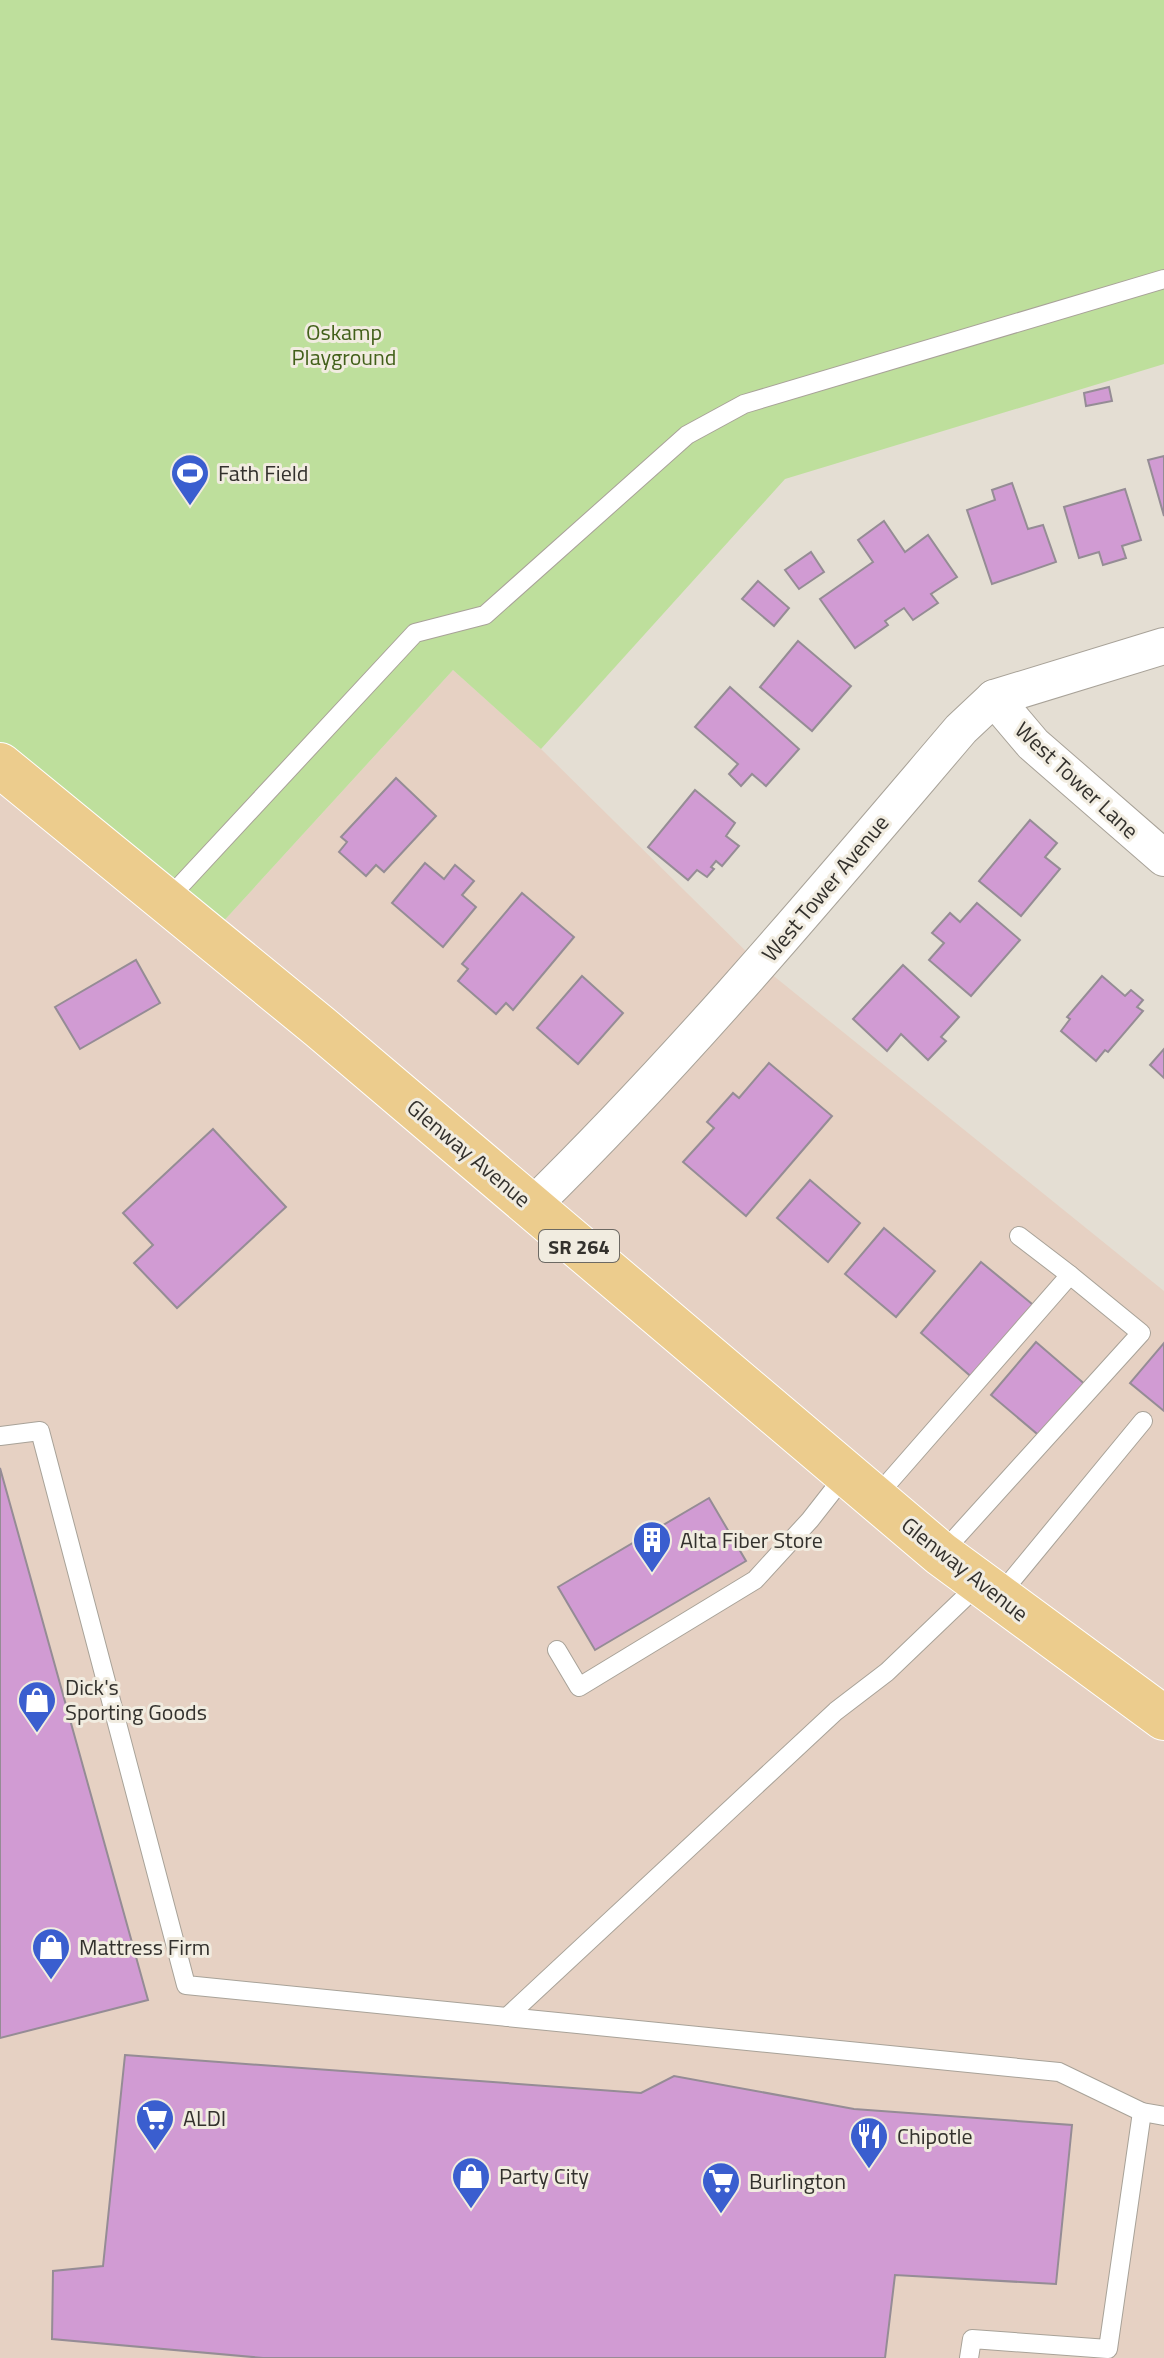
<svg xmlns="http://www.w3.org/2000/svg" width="1164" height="2358" viewBox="0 0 1164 2358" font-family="'Titillium Web',sans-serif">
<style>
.commercial{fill:#e6d1c3}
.green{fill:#bedf9c}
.building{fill:#d19bd3;stroke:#958c95;stroke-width:2}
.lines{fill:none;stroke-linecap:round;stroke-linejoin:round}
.service-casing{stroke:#a8a298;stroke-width:20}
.minor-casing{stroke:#a8a298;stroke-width:38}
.primary-casing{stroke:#fff;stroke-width:46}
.service{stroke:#fff;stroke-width:18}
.minor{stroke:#fff;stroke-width:36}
.primary{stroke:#eccc8d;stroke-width:44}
.labels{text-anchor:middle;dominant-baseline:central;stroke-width:6;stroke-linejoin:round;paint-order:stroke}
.shield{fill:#f1ece0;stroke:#6c6963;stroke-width:2}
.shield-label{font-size:20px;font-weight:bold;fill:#33312d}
.park-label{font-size:22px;fill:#42601a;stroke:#f1ece0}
.poi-label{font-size:22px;fill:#33312d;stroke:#f1ece0;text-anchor:start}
.street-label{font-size:22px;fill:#33312d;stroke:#f1ece0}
</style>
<rect width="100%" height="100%" fill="#e4ded3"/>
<path class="commercial" d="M453,670L541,749L760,965L1164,1291V2358H0V765L210,936Z"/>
<path class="green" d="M0,0H1164V364L785,479L541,749L453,670L210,936L0,765Z"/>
<g class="building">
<path d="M1109,387L1112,401L1086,406L1084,393Z"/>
<path d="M1164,456V516L1148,460Z"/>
<path d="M1012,483L1028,529L1043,525L1056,562L992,584L967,510L995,500L992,490Z"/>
<path d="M1125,489L1141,540L1122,546L1126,558L1103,565L1099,552L1079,558L1064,507Z"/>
<path d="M884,521L905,552L928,535L957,577L931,594L938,603L913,620L904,608L885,621L888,625L855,648L820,599L873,562L858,540Z"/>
<path d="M811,552L824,572L799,589L785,570Z"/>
<path d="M758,581L789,608L774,626L742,599Z"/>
<path d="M798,641L851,686L812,731L760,687Z"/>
<path d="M730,687L799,749L766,786L752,774L741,786L729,774L738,764L695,727Z"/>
<path d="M396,778L436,816L384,872L376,865L366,876L339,852L347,842L341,837Z"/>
<path d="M695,790L735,823L726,836L739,846L722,866L716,861L711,867L714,869L707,877L697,870L688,880L648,847Z"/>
<path d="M1030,820L1057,843L1045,857L1060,869L1021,916L979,881Z"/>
<path d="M425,863L444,879L455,865L474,881L462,895L476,907L443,947L392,903Z"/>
<path d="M522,893L574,937L513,1010L506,1003L496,1014L458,981L468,969L462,964Z"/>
<path d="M977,903L1020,940L971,996L929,960L944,943L932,933L950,913L960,922Z"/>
<path d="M136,960L160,1003L80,1049L55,1007Z"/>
<path d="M903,965L959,1017L941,1037L946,1041L928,1060L901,1034L887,1051L853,1019Z"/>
<path d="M582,976L623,1013L578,1064L537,1028Z"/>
<path d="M1102,976L1125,996L1131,990L1143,1000L1137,1007L1143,1011L1108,1052L1105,1050L1096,1061L1061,1031L1070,1019L1067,1017Z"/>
<path d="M1164,1049V1078L1150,1065Z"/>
<path d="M769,1063L832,1116L746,1216L683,1162L714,1128L707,1122L733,1093L739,1098Z"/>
<path d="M213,1129L286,1207L177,1308L134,1263L153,1245L123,1213Z"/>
<path d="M810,1180L860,1223L828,1262L777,1218Z"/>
<path d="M884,1228L935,1271L896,1317L845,1274Z"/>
<path d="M981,1262L1037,1308L975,1380L921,1333Z"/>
<path d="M1036,1342L1087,1386L1042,1438L991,1395Z"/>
<path d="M1164,1343V1411L1130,1383Z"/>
<path d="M0,1468L148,2000L0,2038Z"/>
<path d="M709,1498L746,1561L595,1650L558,1587Z"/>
<path d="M125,2055L641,2093L674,2076L854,2109L1072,2125L1056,2284L895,2275L885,2358H263L52,2339L53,2271L103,2266Z"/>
</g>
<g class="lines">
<defs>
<g id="service">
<path d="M166,901L415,633L485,615L687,435L744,404L1164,279"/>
<path d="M1019,1236L1070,1275"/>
<path d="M0,1436L40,1431L186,1985L1059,2072L1142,2112L1164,2116"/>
<path d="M875,1498L1070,1275L1141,1333L941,1554"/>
<path d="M998,1597L1143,1421"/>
<path d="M557,1650L579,1687L755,1580L810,1520L846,1474"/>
<path d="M507,2017L836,1711L887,1672L980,1583"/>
<path d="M969,2358L972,2339L1108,2349L1142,2112"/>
</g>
<g id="minor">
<path d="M994,698L1033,744L1164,858"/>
<path d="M532,1206C685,1056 822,892 961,729L994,698L1164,646"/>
</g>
<path id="primary" d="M0,765L320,1027L941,1554L1164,1718"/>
</defs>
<use href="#service" class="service-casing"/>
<use href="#minor" class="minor-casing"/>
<use href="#primary" class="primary-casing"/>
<use href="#service" class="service"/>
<use href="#minor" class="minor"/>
<use href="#primary" class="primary"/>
</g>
<defs>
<symbol id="stadium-pin" viewBox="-11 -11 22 30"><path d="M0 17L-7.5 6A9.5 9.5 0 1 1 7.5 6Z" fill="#3a5ecf" stroke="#f1ece0"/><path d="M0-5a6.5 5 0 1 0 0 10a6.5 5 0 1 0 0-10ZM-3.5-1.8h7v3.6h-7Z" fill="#fff"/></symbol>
<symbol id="building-pin" viewBox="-11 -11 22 30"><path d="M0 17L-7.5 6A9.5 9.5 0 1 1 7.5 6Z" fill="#3a5ecf" stroke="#f1ece0"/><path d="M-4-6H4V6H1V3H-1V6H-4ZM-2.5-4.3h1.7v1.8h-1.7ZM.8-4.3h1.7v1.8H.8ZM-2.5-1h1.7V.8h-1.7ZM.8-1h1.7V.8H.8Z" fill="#fff"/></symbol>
<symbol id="shop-pin" viewBox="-11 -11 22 30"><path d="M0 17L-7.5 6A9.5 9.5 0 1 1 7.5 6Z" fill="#3a5ecf" stroke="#f1ece0"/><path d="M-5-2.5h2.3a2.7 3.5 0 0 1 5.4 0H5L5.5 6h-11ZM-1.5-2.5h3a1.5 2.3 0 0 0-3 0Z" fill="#fff"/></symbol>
<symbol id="supermarket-pin" viewBox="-11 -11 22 30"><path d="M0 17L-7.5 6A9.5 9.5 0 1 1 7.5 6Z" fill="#3a5ecf" stroke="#f1ece0"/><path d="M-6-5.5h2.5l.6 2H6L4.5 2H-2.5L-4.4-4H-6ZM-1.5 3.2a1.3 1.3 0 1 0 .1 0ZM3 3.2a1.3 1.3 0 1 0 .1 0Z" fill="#fff"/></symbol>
<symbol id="restaurant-pin" viewBox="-11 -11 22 30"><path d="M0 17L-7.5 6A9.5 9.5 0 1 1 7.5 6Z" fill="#3a5ecf" stroke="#f1ece0"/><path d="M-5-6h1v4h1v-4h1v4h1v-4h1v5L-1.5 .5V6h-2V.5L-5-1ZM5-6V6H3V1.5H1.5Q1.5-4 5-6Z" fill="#fff"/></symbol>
</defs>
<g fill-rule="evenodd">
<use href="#stadium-pin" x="168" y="451" width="44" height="60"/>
<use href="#building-pin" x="630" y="1518" width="44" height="60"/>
<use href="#shop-pin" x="15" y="1678" width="44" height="60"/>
<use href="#shop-pin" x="29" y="1925" width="44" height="60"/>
<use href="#supermarket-pin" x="133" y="2096" width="44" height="60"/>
<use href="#restaurant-pin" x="847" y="2114" width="44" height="60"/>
<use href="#shop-pin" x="449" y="2154" width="44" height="60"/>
<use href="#supermarket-pin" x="699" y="2159" width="44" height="60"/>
</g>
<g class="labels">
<rect class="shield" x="539" y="1230" width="80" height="32" rx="6"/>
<g class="shield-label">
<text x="579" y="1246">SR 264</text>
</g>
<g class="park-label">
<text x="344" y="332">Oskamp<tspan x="344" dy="25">Playground</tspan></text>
</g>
<g class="poi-label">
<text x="218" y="473">Fath Field</text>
<text x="680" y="1540">Alta Fiber Store</text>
<text x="65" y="1687">Dick's<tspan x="65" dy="25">Sporting Goods</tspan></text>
<text x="79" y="1947">Mattress Firm</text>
<text x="183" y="2118">ALDI</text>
<text x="897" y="2136">Chipotle</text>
<text x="499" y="2176">Party City</text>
<text x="749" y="2181">Burlington</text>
</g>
<g class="street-label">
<text transform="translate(1077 780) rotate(43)">West Tower Lane</text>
<text transform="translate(825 888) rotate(-50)">West Tower Avenue</text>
<text transform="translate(469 1153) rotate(40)">Glenway Avenue</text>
<text transform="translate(965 1569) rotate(38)">Glenway Avenue</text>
</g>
</g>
</svg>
